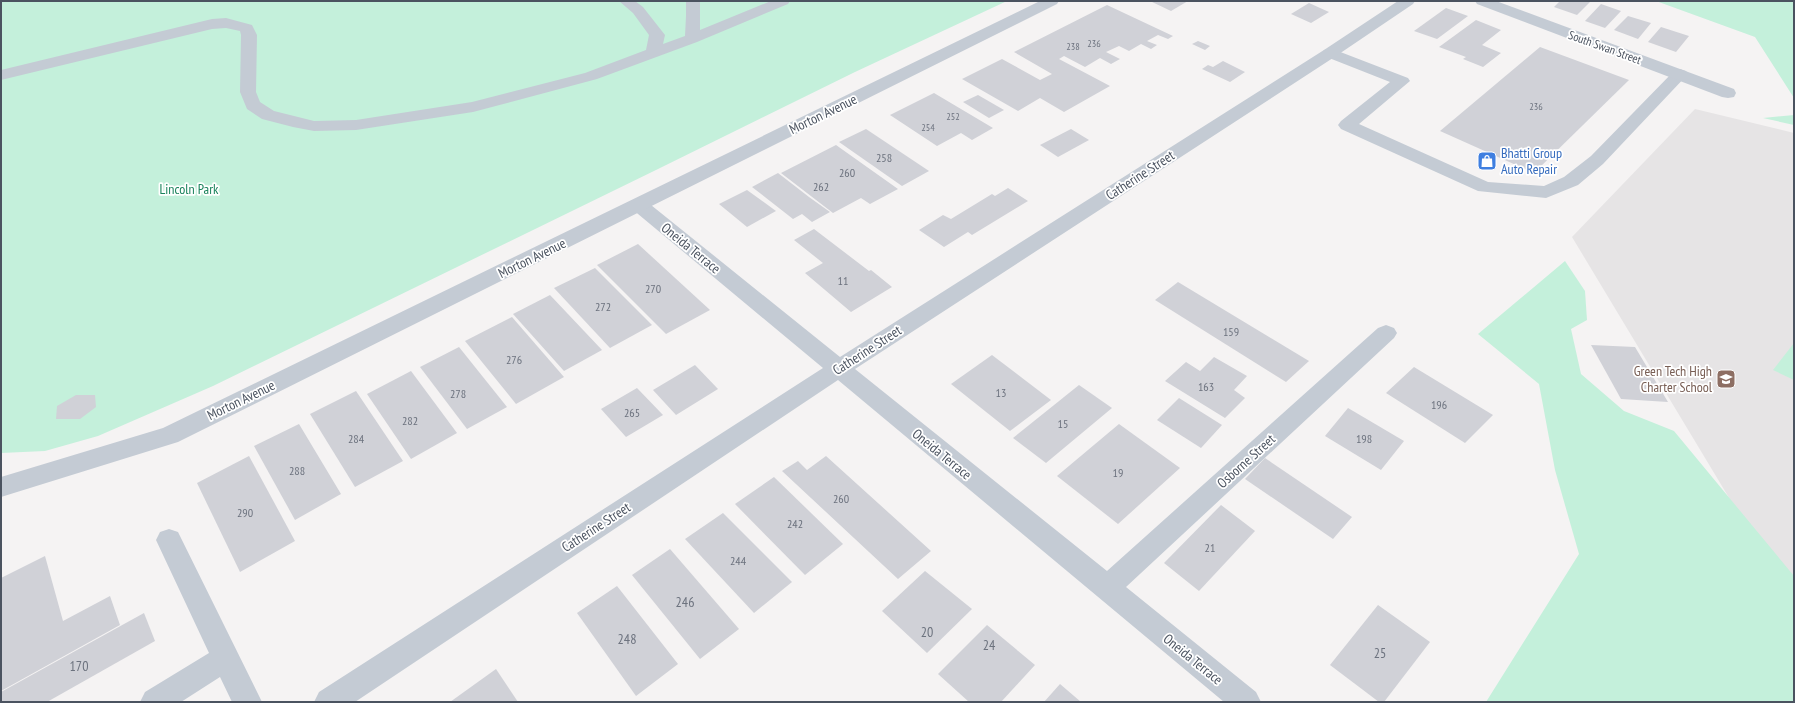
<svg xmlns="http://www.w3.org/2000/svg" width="1795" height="703" viewBox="0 0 1795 703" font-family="'PT Sans Narrow',sans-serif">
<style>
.education{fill:#e6e4e5}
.green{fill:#c4f0db}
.building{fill:#d0d1d7}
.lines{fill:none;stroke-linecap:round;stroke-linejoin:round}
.service{fill:#c4cbd4;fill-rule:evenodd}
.minor{fill:#c4cbd4;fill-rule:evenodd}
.tertiary{fill:#c4cbd4;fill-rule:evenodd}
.labels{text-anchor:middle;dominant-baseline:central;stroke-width:3.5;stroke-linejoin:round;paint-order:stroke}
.far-number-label{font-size:10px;fill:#6c727e}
.far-street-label{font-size:12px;fill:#4b5360;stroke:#fff}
.number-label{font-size:12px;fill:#6c727e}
.street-label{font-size:14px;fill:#4b5360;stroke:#fff}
.shop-label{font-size:14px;fill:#366cbe;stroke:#fff;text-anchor:start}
.park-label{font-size:14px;fill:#1a835c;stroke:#fff}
.education-label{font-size:14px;fill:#785e54;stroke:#fff;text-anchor:end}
.near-number-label{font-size:14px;fill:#6c727e}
</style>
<rect width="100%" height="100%" fill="#f5f3f3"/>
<path class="education" d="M1695,109L1794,133V702L1743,521L1572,237Z"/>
<g class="green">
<path d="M1,1H1007L855,72L656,170L213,386L98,436L45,451L1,453Z"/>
<path d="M1656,1H1794V98L1755,37Z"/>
<path d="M1794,115V125L1763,118Z"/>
<path d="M1565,261L1585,291L1587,320L1571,329L1581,374L1624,411L1674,431L1794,576V702H1486L1579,554L1555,470L1539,384L1478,334Z"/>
<path d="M1794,343V380L1773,370Z"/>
</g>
<g class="building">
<path d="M1150,1H1188L1171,11Z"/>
<path d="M1560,1H1591L1577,15L1554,7Z"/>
<path d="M1309,3L1329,12L1311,23L1291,14Z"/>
<path d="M1601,4L1621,11L1605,28L1585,21Z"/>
<path d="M1107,5L1173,36L1168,39L1158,35L1147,41L1157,45L1151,49L1141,44L1129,51L1119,46L1106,52L1120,59L1111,64L1100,58L1085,67L1064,56L1059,59L1110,86L1064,112L1040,98L1018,111L962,79L1002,59L1040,80L1052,74L1014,52Z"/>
<path d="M1446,8L1468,16L1437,39L1414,31Z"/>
<path d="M1628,16L1651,23L1638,39L1614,30Z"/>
<path d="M1476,20L1501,30L1482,45L1501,53L1483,67L1463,59L1466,57L1439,47Z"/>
<path d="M1661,27L1689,36L1676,52L1648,42Z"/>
<path d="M1198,41L1210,46L1205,50L1192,44Z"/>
<path d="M1540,47L1629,80L1534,173L1440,131Z"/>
<path d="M1223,61L1245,72L1230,82L1202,69L1208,65L1213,67Z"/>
<path d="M934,93L993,128L972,140L961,133L937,146L890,115Z"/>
<path d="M978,95L1004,110L989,118L963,102Z"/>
<path d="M866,129L929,171L902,186L839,142Z"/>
<path d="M1071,129L1089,140L1058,157L1040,145Z"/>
<path d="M836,145L898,189L870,204L861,198L833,213L781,173Z"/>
<path d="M778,173L809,197L830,212L812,222L802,214L793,219L752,187Z"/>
<path d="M1008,188L1028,201L972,235L968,232L944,247L919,230L943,215L951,219L992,194L995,196Z"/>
<path d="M747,190L776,211L747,227L719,204Z"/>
<path d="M814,229L869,271L871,270L892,287L851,312L805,273L823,263L794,240Z"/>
<path d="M638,244L710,310L666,334L597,265Z"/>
<path d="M595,268L652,325L610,348L554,288Z"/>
<path d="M1178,282L1309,361L1286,382L1155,300Z"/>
<path d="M550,295L602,350L564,371L513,314Z"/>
<path d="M512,317L564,377L516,404L465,341Z"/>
<path d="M1591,345L1635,347L1668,402L1621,399Z"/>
<path d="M459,347L507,407L467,429L420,367Z"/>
<path d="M992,355L1051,400L1010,431L951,384Z"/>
<path d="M1214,357L1247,376L1234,390L1245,398L1225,418L1165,381L1186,362L1200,371Z"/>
<path d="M695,365L718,389L676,415L653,390Z"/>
<path d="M1414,367L1493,415L1465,443L1386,393Z"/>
<path d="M411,371L457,433L411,459L367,394Z"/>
<path d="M1079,385L1112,408L1046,463L1013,438Z"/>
<path d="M637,388L663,415L626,437L601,409Z"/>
<path d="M356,391L403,461L355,487L310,414Z"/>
<path d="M76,395H95L96,407L80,419H56L57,406Z"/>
<path d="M1179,398L1222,425L1201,448L1157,420Z"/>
<path d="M1348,408L1404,441L1381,470L1325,436Z"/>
<path d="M299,424L341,494L295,520L254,446Z"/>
<path d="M1119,424L1180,468L1118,524L1057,476Z"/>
<path d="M249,456L295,541L240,572L197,483Z"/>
<path d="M826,456L931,551L898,579L782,471L798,461L807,470Z"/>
<path d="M1265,458L1352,517L1333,539L1245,479Z"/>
<path d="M774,477L843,544L805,575L735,504Z"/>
<path d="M1221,505L1255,531L1199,591L1164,563Z"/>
<path d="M723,513L792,582L754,613L685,539Z"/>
<path d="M670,549L739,629L700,659L632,575Z"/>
<path d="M45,556L63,621L110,596L120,625L1,691V578Z"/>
<path d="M925,571L972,609L927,653L882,611Z"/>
<path d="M617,586L678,664L636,696L577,613Z"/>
<path d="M1378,605L1430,642L1384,702H1379L1330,665Z"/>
<path d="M144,613L155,641L47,702H1V692Z"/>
<path d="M987,625L1035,665L1001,702H969L938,674Z"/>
<path d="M496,669L518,702H450Z"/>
<path d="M1060,684L1081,702H1044Z"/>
</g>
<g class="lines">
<g class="service">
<path d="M619,1H635L643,7L665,35L663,44L685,36L686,16V1H700V30L771,1H790L788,4L697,42L597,79L473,112L356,130L314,131L293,127L262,119L247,109L240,92L241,35L240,31L226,28L212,29L1,80V70L212,19L226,18L252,25L257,35L256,92L260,102L274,111L314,121L356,120L472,102L585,73L646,50L649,35L633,13Z"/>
<path d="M1330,48L1408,78L1410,81L1359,124L1488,182L1544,186L1564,177L1591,156L1674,71L1680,69L1686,71L1688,74L1603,164L1578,185L1546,198L1478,191L1341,129L1338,125L1341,121L1390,82L1324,56L1322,53L1324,50Z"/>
<path d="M169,529L178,532L262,702H232L220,677L181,702H140L145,692L209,653L156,540L160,532Z"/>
</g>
<g class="minor">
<path d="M1398,1H1415L1413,4L1336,56L855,369L1107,571L1378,328L1386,325L1394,328L1397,333L1394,338L1126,587L1256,692L1261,702H1224L838,380L355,702H314L319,692L823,368L632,209L630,205L632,201L639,199L646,201L840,357L1324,50Z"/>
<path d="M1475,1H1496L1734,89L1736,93L1734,97L1728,98L1722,97L1477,4Z"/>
</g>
<path class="tertiary" d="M1040,1H1059L1057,4L178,442L1,497V477L163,428Z"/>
</g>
<defs>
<symbol id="shop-square" viewBox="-11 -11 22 22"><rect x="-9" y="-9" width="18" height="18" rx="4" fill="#3f7fe0" stroke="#fff"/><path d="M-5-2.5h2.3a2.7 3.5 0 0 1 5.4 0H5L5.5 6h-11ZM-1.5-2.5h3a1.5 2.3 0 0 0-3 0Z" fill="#fff"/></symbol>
<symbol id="school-square" viewBox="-11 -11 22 22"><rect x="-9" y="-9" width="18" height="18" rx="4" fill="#8d6e63" stroke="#fff"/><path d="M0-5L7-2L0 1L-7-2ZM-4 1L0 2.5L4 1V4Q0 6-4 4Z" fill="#fff"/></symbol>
</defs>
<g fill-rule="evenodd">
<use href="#shop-square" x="1476" y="150" width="22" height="22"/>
<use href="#school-square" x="1715" y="368" width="22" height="22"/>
</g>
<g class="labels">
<g class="far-number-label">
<text x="1094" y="43">236</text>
<text x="1073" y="46">238</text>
<text x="1536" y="106">236</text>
<text x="953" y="116">252</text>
<text x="928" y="127">254</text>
</g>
<g class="far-street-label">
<text transform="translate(1605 47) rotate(20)">South Swan Street</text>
</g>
<g class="number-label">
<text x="884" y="157">258</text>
<text x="847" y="172">260</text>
<text x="821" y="186">262</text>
<text x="843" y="280">11</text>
<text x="653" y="288">270</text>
<text x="603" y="306">272</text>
<text x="1231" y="331">159</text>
<text x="514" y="359">276</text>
<text x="1206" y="386">163</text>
<text x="1001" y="392">13</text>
<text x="458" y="393">278</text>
<text x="1439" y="404">196</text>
<text x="632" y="412">265</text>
<text x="410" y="420">282</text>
<text x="1063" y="423">15</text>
<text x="356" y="438">284</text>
<text x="1364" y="438">198</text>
<text x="297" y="470">288</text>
<text x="1118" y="472">19</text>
<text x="841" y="498">260</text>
<text x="245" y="512">290</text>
<text x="795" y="523">242</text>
<text x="1210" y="547">21</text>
<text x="738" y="560">244</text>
</g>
<g class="street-label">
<text transform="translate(823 114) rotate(-26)">Morton Avenue</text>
<text transform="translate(1140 175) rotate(-33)">Catherine Street</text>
<text transform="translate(691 248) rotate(39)">Oneida Terrace</text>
<text transform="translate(532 258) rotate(-26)">Morton Avenue</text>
<text transform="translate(867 350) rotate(-33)">Catherine Street</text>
<text transform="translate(241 400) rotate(-26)">Morton Avenue</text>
<text transform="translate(942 454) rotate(39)">Oneida Terrace</text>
<text transform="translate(1246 461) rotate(-42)">Osborne Street</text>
<text transform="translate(596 527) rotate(-33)">Catherine Street</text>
<text transform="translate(1193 659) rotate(39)">Oneida Terrace</text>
</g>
<g class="shop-label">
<text x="1501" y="153">Bhatti Group<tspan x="1501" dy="16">Auto Repair</tspan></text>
</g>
<g class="park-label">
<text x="189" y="189">Lincoln Park</text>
</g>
<g class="education-label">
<text x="1712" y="371">Green Tech High<tspan x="1712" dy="16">Charter School</tspan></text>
</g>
<g class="near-number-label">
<text x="685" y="602">246</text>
<text x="927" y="632">20</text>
<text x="627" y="639">248</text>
<text x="989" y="645">24</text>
<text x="1380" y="653">25</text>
<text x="79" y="666">170</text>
</g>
</g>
<rect width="1795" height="703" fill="none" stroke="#4b5360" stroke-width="4"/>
</svg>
